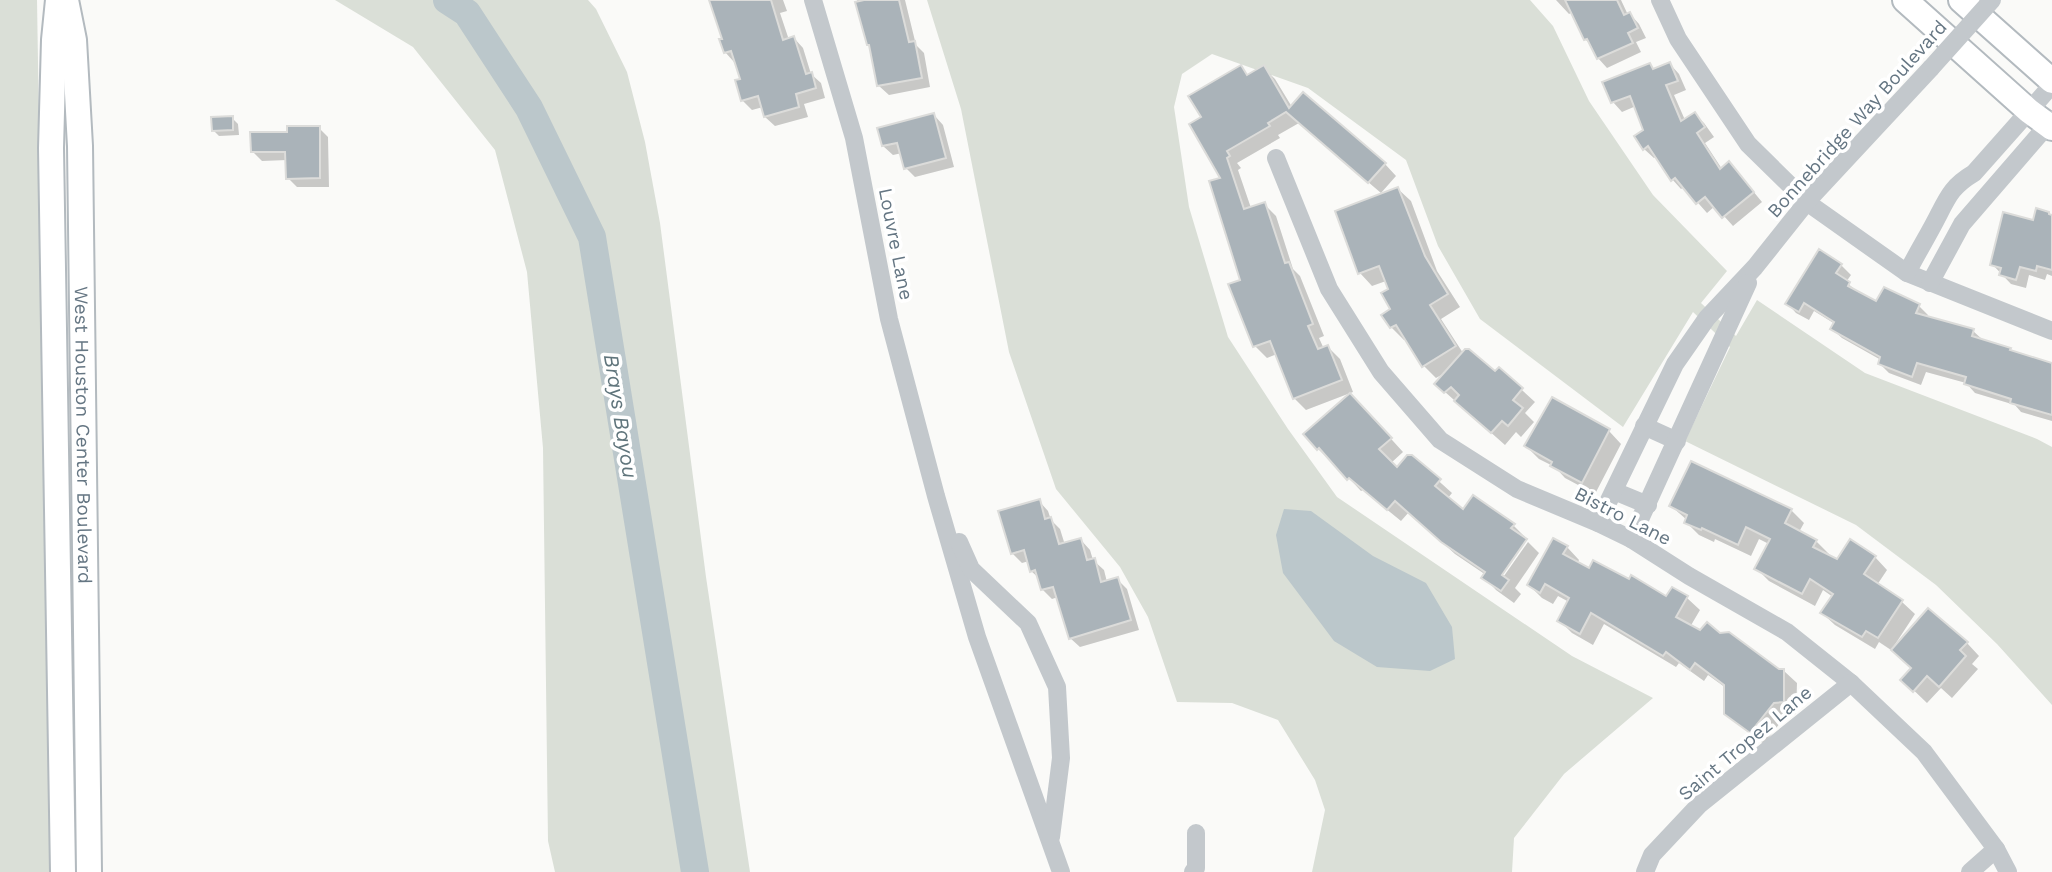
<svg xmlns="http://www.w3.org/2000/svg" width="2052" height="872" viewBox="0 0 2052 872" font-family="'Work Sans',sans-serif">
<style>
.green{fill:#dadfd7}
.water{fill:#bbc7cb}
.shadow{fill:#0003}
.lines{fill:none;stroke-linecap:round;stroke-linejoin:round}
.river{stroke:#bbc7cb;stroke-width:28}
.building{fill:#aab3b9;stroke:#dcdcda;stroke-width:2}
.secondary-casing{stroke:#b3babf;stroke-width:28}
.minor{stroke:#c3c8cc;stroke-width:18}
.secondary{stroke:#fff;stroke-width:24}
.minor-bridge{stroke:#c3c8cc;stroke-width:18}
.labels{text-anchor:middle;dominant-baseline:central;stroke-width:7;stroke-linejoin:round;paint-order:stroke}
.street-label{font-size:19px;fill:#657683;stroke:#fff}
.water-label{font-size:21px;font-style:italic;fill:#60757c;stroke:#fff}
</style>
<rect width="100%" height="100%" fill="#fafaf8"/>
<g class="green">
<path d="M0,0H37L51,872H0Z"/>
<path d="M335,0H588L596,9L627,72L645,142L660,223L706,577L750,872H555L548,841L543,448L527,272L495,150L413,47Z"/>
<path d="M927,0H1530L1553,26L1589,101L1653,195L1727,271L1701,303L1736,336L1757,300L1865,373L2037,439L2052,447V705L1997,644L1936,585L1856,525L1685,441L1730,347L1693,312L1623,427L1480,319L1438,246L1406,160L1308,88L1212,54L1182,74L1174,107L1189,207L1228,337L1288,429L1337,497L1572,656L1653,698L1564,774L1514,838L1512,872H1312L1325,810L1315,780L1278,720L1232,703L1177,702L1148,617L1120,567L1056,489L1009,352L961,109Z"/>
</g>
<path class="water" d="M1284,509L1311,511L1373,556L1426,583L1452,627L1455,659L1430,671L1377,667L1334,641L1283,573L1276,535Z"/>
<g class="shadow">
<path d="M711,0H783L787,11L780,13L789,40L794,38L803,48L811,74L821,83L825,98L804,104L808,117L775,126L765,117L763,107L752,110L742,100V80L734,62L725,52L724,40Z"/>
<path d="M857,0H905L916,45L924,53L930,87L889,95L879,86L872,48L868,45Z"/>
<path d="M1556,0H1621L1628,15L1630,14L1639,24L1646,38L1636,42L1641,52L1607,68L1598,58L1593,47L1585,39L1573,12L1569,14Z"/>
<path d="M1670,64L1679,74L1686,90L1674,95L1685,120L1695,114L1704,123L1714,137L1705,143L1722,169L1738,173L1762,202L1733,226L1715,206L1707,213L1684,187L1681,189L1672,179L1657,156L1654,158L1644,149L1646,131L1636,106L1622,112L1613,102L1650,65L1655,70Z"/>
<path d="M1240,67L1249,76L1263,67L1275,79L1292,107L1385,164L1396,176L1381,193L1299,123L1278,135L1280,138L1237,163L1241,168L1238,170L1251,208L1264,204L1276,216L1293,269L1300,276L1324,336L1319,338L1324,349L1328,347L1340,359L1353,392L1306,410L1295,399L1277,354L1267,358L1255,346L1223,179L1203,118Z"/>
<path d="M934,115L943,125L954,167L915,177L906,168L902,153L893,155L883,146Z"/>
<path d="M232,118L238,124L239,135L219,136L213,130Z"/>
<path d="M319,128L328,137L329,187H297L288,178L287,160L262,161L252,151L289,133Z"/>
<path d="M1398,189L1411,201L1437,271L1460,307L1441,319L1463,353L1495,374L1499,369L1535,402L1525,413L1534,422L1521,437L1516,432L1505,445L1436,384L1443,374L1436,378L1424,366L1407,338L1404,340L1391,327L1393,310L1390,290L1386,281L1372,286L1360,273Z"/>
<path d="M2052,217V276L2047,274L2045,280L2029,275L2026,288L2011,284L1992,264L2034,222Z"/>
<path d="M1820,252L1841,265L1851,275L1846,282L1859,293L1877,304L1919,306L1928,315L1927,318L1973,331L1983,340L2010,349L2014,353L2052,364V363V421L2021,412L2015,405L1975,393L1966,383L1926,372L1921,385L1889,373L1880,364L1881,360L1842,338L1832,329L1835,324L1814,311L1809,320L1796,313L1787,303Z"/>
<path d="M1363,408L1403,452L1391,463L1397,469L1412,457L1452,493L1448,498L1464,512L1513,525L1526,538L1496,581L1499,583L1528,542L1539,553L1515,588L1521,594L1514,603L1496,590L1484,577L1486,575L1455,554L1409,512L1401,521L1363,490L1361,491L1332,460L1331,461L1318,449Z"/>
<path d="M1609,431L1621,444L1595,494L1565,478L1555,467L1539,459L1526,446Z"/>
<path d="M1039,501L1048,511L1051,520L1060,529L1065,545L1081,540L1090,550L1093,560L1104,570L1107,582L1117,579L1127,589L1139,630L1080,647L1070,638L1058,597L1052,599L1042,589L1040,579L1031,571L1029,561L1022,563L1012,553Z"/>
<path d="M1671,506L1791,510L1804,523L1799,532L1816,541L1829,554L1828,556L1837,561L1875,557L1887,570L1877,585L1902,602L1915,614L1894,646L1896,647L1967,643L1979,656L1972,664L1978,669L1952,698L1941,688L1927,703L1903,680L1913,669L1892,648L1891,650L1879,642L1875,649L1835,625L1822,613L1833,597L1823,590L1815,606L1769,581L1756,568L1769,544L1759,539L1751,556L1715,539L1714,542L1699,535L1686,522L1687,520Z"/>
<path d="M1567,547L1579,560L1577,564L1667,598L1672,589L1687,598L1700,610L1690,627L1701,633L1720,634L1778,671H1784L1797,683L1796,714L1786,715L1764,744L1757,739L1758,737L1736,720V723L1726,713V688L1708,675L1704,681L1679,663L1676,667L1604,624L1593,645L1572,633L1559,620L1569,602L1558,596L1553,604L1542,598L1529,585Z"/>
</g>
<g class="lines">
<path class="river" d="M447,0L467,13L529,108L592,237L695,872"/>
</g>
<g class="building">
<path d="M709,0H771L783,40L794,36L806,74L812,72L816,88L796,94L799,107L764,117L758,96L741,101L735,80L740,79L731,51L724,53L719,39H722Z"/>
<path d="M864,0H899L909,42L915,41L922,78L877,86L869,45H867L855,2Z"/>
<path d="M1565,0H1617L1624,15L1630,12L1638,28L1628,33L1633,43L1597,59L1587,39L1584,40Z"/>
<path d="M1670,62L1678,81L1666,85L1681,121L1695,112L1705,127L1697,133L1720,169L1729,161L1754,192L1722,218L1705,197L1696,204L1675,178L1671,181L1648,146L1643,150L1634,136L1643,130L1630,96L1611,103L1602,82L1650,63L1653,69Z"/>
<path d="M1241,65L1247,75L1264,65L1289,108L1303,92L1386,163L1368,183L1286,112L1268,123L1270,126L1227,151L1230,156L1227,158L1244,209L1265,202L1285,263L1289,262L1313,324L1308,326L1318,349L1328,345L1342,380L1293,399L1270,341L1253,347L1228,284L1240,280L1209,181L1220,178L1189,124L1201,117L1188,96Z"/>
<path d="M934,113L946,158L904,169L897,143L882,146L877,128Z"/>
<path d="M233,116V130L212,131L211,117Z"/>
<path d="M287,126H320V178L286,179L285,152H251L250,132H287Z"/>
<path d="M1398,187L1425,256L1448,294L1430,305L1456,346L1422,367L1396,325L1390,328L1381,315L1390,309L1381,293L1388,289L1379,266L1358,274L1335,211Z"/>
<path d="M2036,208L2049,212V214L2052,215V270L2037,266L2036,271L2020,267L2016,280L1999,275L2001,268L1990,265L2003,212L2033,220Z"/>
<path d="M1819,249L1842,264L1836,273L1850,282L1848,286L1876,301L1884,287L1920,304L1916,313L1974,329L1972,336L2011,348L2010,350L2052,363V415L2010,403L2011,399L1964,384L1966,377L1917,363L1912,377L1878,364L1880,357L1830,329L1834,322L1804,303L1799,312L1785,304Z"/>
<path d="M1465,349H1469L1495,371L1499,367L1523,388L1513,400L1523,408L1508,426L1502,421L1491,433L1454,401L1459,395L1451,387L1444,393L1434,384Z"/>
<path d="M1350,393L1392,438L1379,449L1397,467L1407,455H1412L1441,479L1435,486L1463,509L1473,495L1515,524L1511,528L1527,539L1502,575L1509,580L1501,591L1481,578L1485,572L1441,542L1395,501L1387,510L1349,478L1347,480L1319,448L1317,450L1303,434Z"/>
<path d="M1552,397L1610,429L1582,483L1550,466L1552,462L1524,446Z"/>
<path d="M1691,461L1792,509L1785,523L1817,540L1813,547L1837,559L1850,539L1876,556L1864,574L1903,600L1878,638L1866,631L1862,637L1820,613L1833,594L1810,579L1802,594L1754,569L1770,539L1746,527L1738,545L1702,528L1701,530L1684,523L1687,515L1669,506Z"/>
<path d="M1040,499L1045,519L1051,517L1059,544L1081,538L1087,560L1095,558L1101,582L1118,577L1131,620L1069,639L1053,587L1041,590L1035,570L1030,572L1024,550L1011,554L998,511Z"/>
<path d="M1553,538L1568,546L1563,554L1589,568L1593,560L1629,579L1631,575L1666,596L1672,587L1688,596L1676,617L1700,630L1707,622L1720,633L1729,632L1779,669H1784V702L1774,703L1750,733L1724,714V685L1695,663L1690,670L1666,652L1663,656L1591,613L1580,634L1557,621L1569,598L1545,584L1540,593L1527,585Z"/>
<path d="M1928,608L1968,642L1960,650L1966,656L1939,687L1927,676L1913,692L1900,680L1911,668L1891,650Z"/>
</g>
<g class="lines">
<defs>
<g id="secondary">
<path d="M58,0L54,40L51,148L63,872"/>
<path id="s1" d="M66,0L74,40L80,146L89,872"/>
<path d="M1905,0L2029,111L2052,128"/>
<path d="M1961,0L2052,81"/>
</g>
</defs>
<use href="#secondary" class="secondary-casing"/>
<g class="minor">
<path d="M813,0L854,138L889,319L936,496L977,637L1061,872"/>
<path d="M1660,0L1678,39L1748,144L1808,203L1907,273L2052,331"/>
<path d="M1276,158L1329,289L1381,372L1440,440L1517,489L1598,523L1631,539L1689,576L1787,632L1851,683L1924,752L1996,849L2008,872"/>
<path d="M1907,273C1917,253 1929,234 1939,214C1949,194 1954,185 1974,173L2052,85"/>
<path d="M1930,283L1962,224L2052,120"/>
<path d="M1644,426L1677,441"/>
<path d="M1614,491L1648,505"/>
<path d="M1598,523L1675,364L1707,318L1755,267L1810,198L1931,68"/>
<path d="M1631,539L1748,283"/>
<path d="M959,542L971,569L1028,623L1057,687L1061,758L1051,837"/>
<path d="M1193,872L1196,868V833"/>
<path d="M1645,872L1652,855L1699,805L1851,683"/>
<path d="M1970,872L1996,849"/>
</g>
<use href="#secondary" class="secondary"/>
<path class="minor-bridge" d="M1931,68L1992,0"/>
</g>
<g class="labels">
<g class="street-label">
<text transform="translate(1857 119) rotate(-48)">Bonnebridge Way Boulevard</text>
<text transform="translate(896 244) rotate(79)">Louvre Lane</text>
<text stroke="none"><textPath href="#s1" startOffset="436">West Houston Center Boulevard</textPath></text>
<text transform="translate(1623 516) rotate(27)">Bistro Lane</text>
<text transform="translate(1745 743) rotate(-40)">Saint Tropez Lane</text>
</g>
<g class="water-label">
<text transform="translate(621 416) rotate(81)">Brays Bayou</text>
</g>
</g>
</svg>
